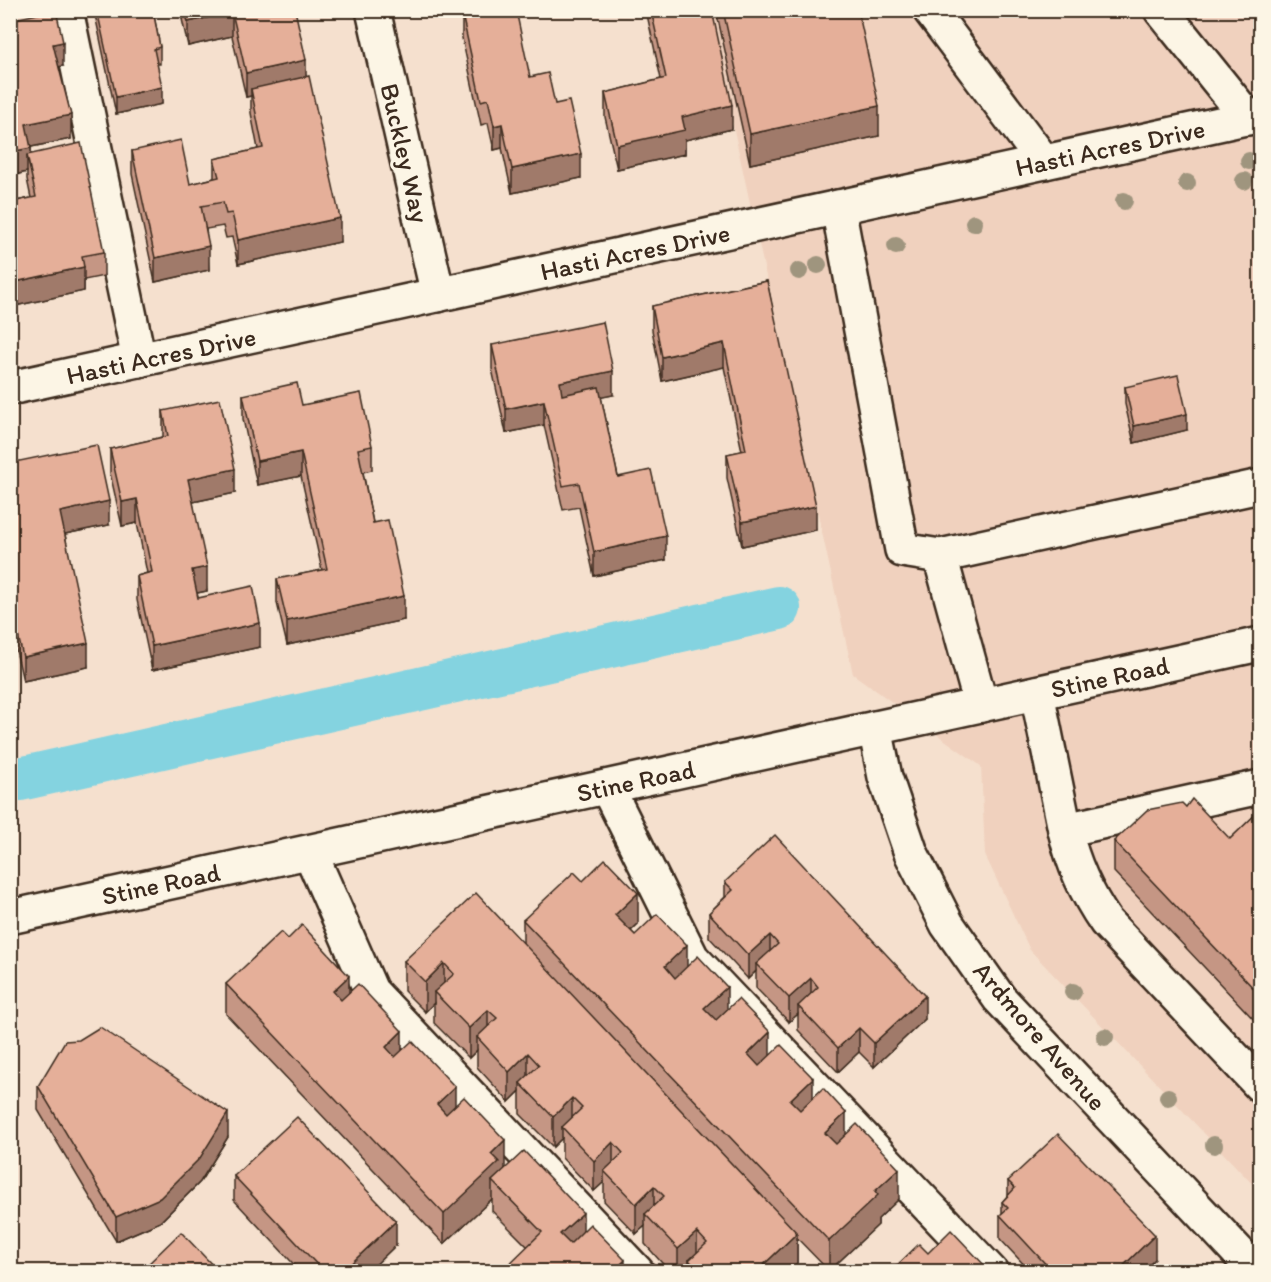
<svg xmlns="http://www.w3.org/2000/svg" width="1271" height="1282" viewBox="0 0 1271 1282" font-family="Itim,sans-serif">
<style>
.built{fill:#f0d1be}
.lines{fill:none;stroke-linecap:round;stroke-linejoin:round}
.canal{stroke:#84d3e0;stroke-width:44}
.minor-casing{stroke:#3b2a1e;stroke-width:38}
.minor{stroke:#fcf5e5;stroke-width:33}
.tree{fill:#9f957e}
.wall{fill:#c59684;stroke:#3b2a1e;stroke-width:1.5;fill-rule:evenodd}
.shaded-wall{fill:#a07a6b;stroke:#3b2a1e;stroke-width:1.5}
.building{fill:#e5af99;stroke:#3b2a1e;stroke-width:1.5}
.labels{text-anchor:middle;dominant-baseline:central;stroke-width:6;stroke-linejoin:round;paint-order:stroke}
.street-label{font-size:26px;fill:#3b2a1e;stroke:#fcf5e5}
</style>
<rect width="100%" height="100%" fill="#f5e0ce"/>
<filter id="ink" filterUnits="userSpaceOnUse"><feTurbulence type="fractalNoise" baseFrequency=".0167" numOctaves="2"/><feDisplacementMap in="SourceGraphic" scale="12" xChannelSelector="R" yChannelSelector="G"/><feConvolveMatrix kernelMatrix="1 2 1 2 8 2 1 2 1" color-interpolation-filters="sRGB"/></filter>
<g filter="url(#ink)">
<path class="built" d="M708,11H1260V1192L1030,950L985,855L981,766L853,674Z"/>
<g class="lines">
<path class="canal" d="M20,779L779,608"/>
<defs>
<g id="minor">
<path d="M66,10L139,360"/>
<path d="M373,10L438,295"/>
<path d="M930,10L1044,162"/>
<path d="M1161,10L1248,118"/>
<path d="M838,207L902,550L940,556"/>
<path d="M10,388L1260,115"/>
<path d="M1037,693L1065,830L1260,787"/>
<path d="M981,705L940,556L1260,486"/>
<path d="M875,728L885,777L911,853L947,924L999,998L1257,1272"/>
<path d="M607,787L692,958L991,1272"/>
<path d="M1065,830C1073,865 1086,893 1106,922L1260,1085"/>
<path d="M310,852L371,991L637,1272"/>
<path d="M10,917L1260,644"/>
</g>
</defs>
<use href="#minor" class="minor-casing"/>
<use href="#minor" class="minor"/>
</g>
<g class="tree">
<circle cx="1249" cy="161" r="9"/>
<circle cx="1244" cy="181" r="9"/>
<circle cx="1187" cy="183" r="9"/>
<circle cx="1124" cy="201" r="9"/>
<circle cx="974" cy="223" r="9"/>
<circle cx="896" cy="246" r="9"/>
<circle cx="818" cy="265" r="9"/>
<circle cx="799" cy="271" r="9"/>
<circle cx="1073" cy="992" r="9"/>
<circle cx="1105" cy="1037" r="9"/>
<circle cx="1168" cy="1097" r="9"/>
<circle cx="1214" cy="1145" r="9"/>
</g>
<g class="wall">
<path d="M94,10H153L160,47V64H157L162,104L116,114Z"/>
<path d="M180,10H295L306,77L340,242L238,264L232,237L226,238L223,226L206,229L209,270L155,282L132,174V151L190,184L214,178V159L258,149L251,113V96L246,97L232,36L188,46Z"/>
<path d="M646,10H712L732,129L685,140V154L617,169L605,117V93L661,79Z"/>
<path d="M716,10H834L879,136L750,164Z"/>
<path d="M462,14L530,77L555,104L581,178L512,193L502,148L494,150L488,123L481,125L462,38Z"/>
<path d="M10,20L63,66L58,67L71,139L31,147V154L104,252V276L84,280V291L10,307ZM27,172V179L31,198L16,201L11,176Z"/>
<path d="M767,281L816,530L742,546L727,478V454L742,451L724,367L662,381L652,330V306Z"/>
<path d="M492,345L613,395L601,397L618,477L666,560L594,576L579,507L563,510L544,425L506,433L492,369Z"/>
<path d="M1125,387L1187,430L1134,443L1125,404Z"/>
<path d="M243,395L302,405L372,446V470L363,472L373,523L404,620L287,645L277,603V579L322,570L301,476L257,485L243,419Z"/>
<path d="M163,411L235,493L193,502L207,591L197,593L198,598L260,647L152,670L137,600V576L147,573L137,523L122,526L110,473V449L163,437Z"/>
<path d="M10,463L109,525L65,534L88,667L23,681L10,624Z"/>
<path d="M1260,810V1026L1114,872V841L1230,839Z"/>
<path d="M583,881L638,924L631,931L635,935L687,967L770,1056L813,1098L899,1199L878,1219V1225L829,1271L797,1238V1263L788,1272H689V1270L687,1272H670L645,1244V1226L636,1234L604,1201V1182L594,1191L562,1158V1138L553,1147L520,1114V1091L509,1102L477,1067V1050L469,1058L434,1023V1003L425,1012L404,991V961L523,943V920Z"/>
<path d="M725,882L925,1019L874,1067L859,1052L838,1072L798,1030V1014L789,1022L756,988V971L748,979L709,937V913L725,897Z"/>
<path d="M288,939L349,992L455,1106L505,1168L583,1231L625,1272L527,1246L492,1211V1199L444,1244L226,1014V984Z"/>
<path d="M38,1086L228,1137L200,1182L160,1222L116,1241L38,1110Z"/>
<path d="M234,1176L396,1245L368,1272H301L234,1200Z"/>
<path d="M1008,1181L1155,1259L1142,1272H1031L1000,1239V1215L1002,1214V1202L1008,1195Z"/>
</g>
<g class="shaded-wall">
<path d="M232,12V36L188,46V22Z"/>
<path d="M63,42V66L53,68V44Z"/>
<path d="M306,60V84L251,89V96L246,97V73Z"/>
<path d="M162,87V104L116,114V97Z"/>
<path d="M732,105V129L685,140V154L617,169V145L682,117Z"/>
<path d="M879,106V136L750,164V134Z"/>
<path d="M71,115V139L26,148V124Z"/>
<path d="M502,124V148L494,150V126Z"/>
<path d="M31,148V172L27,155V172L10,176V152Z"/>
<path d="M581,154V178L512,193V169Z"/>
<path d="M340,218V242L238,264V240Z"/>
<path d="M209,246V270L155,282V258Z"/>
<path d="M84,267V291L10,307V283Z"/>
<path d="M724,343V367L662,381V357Z"/>
<path d="M613,371V395L560,406V382Z"/>
<path d="M544,401V425L506,433V409Z"/>
<path d="M1187,414V430L1134,443V426Z"/>
<path d="M301,452V476L257,485V461Z"/>
<path d="M235,469V493L188,503V479Z"/>
<path d="M137,499V523L122,526V502Z"/>
<path d="M109,501V525L60,535V512Z"/>
<path d="M816,506V530L742,546V522Z"/>
<path d="M666,536V560L594,576V552Z"/>
<path d="M207,567V591L192,594V570Z"/>
<path d="M404,596V620L287,645V621Z"/>
<path d="M260,623V647L152,670V646Z"/>
<path d="M88,643V667L23,681V657Z"/>
<path d="M638,893V924L615,945V915Z"/>
<path d="M770,935V959L756,964V971L748,979V955Z"/>
<path d="M687,945V976L665,997V966Z"/>
<path d="M444,963V993L434,992V1003L425,1012V982Z"/>
<path d="M349,976V1006L333,1022V991Z"/>
<path d="M811,978V1002L798,1006V1014L789,1022V998Z"/>
<path d="M727,987V1018L704,1038V1008Z"/>
<path d="M925,996V1019L874,1067V1043Z"/>
<path d="M488,1010V1040L477,1037V1050L469,1058V1028Z"/>
<path d="M859,1028V1052L838,1072V1048Z"/>
<path d="M402,1031V1062L386,1077V1047Z"/>
<path d="M770,1032V1063L748,1084V1054Z"/>
<path d="M528,1053V1083H520V1091L509,1102V1072Z"/>
<path d="M813,1078V1108L790,1130V1100Z"/>
<path d="M455,1087V1117L437,1135V1104Z"/>
<path d="M572,1098V1129L562,1127V1138L553,1147V1117Z"/>
<path d="M228,1113V1137L200,1182L160,1222L116,1241V1217Z"/>
<path d="M846,1113V1143L825,1163V1133Z"/>
<path d="M505,1140V1170L492,1181V1199L444,1244V1214L491,1154Z"/>
<path d="M613,1142V1173L604,1171V1182L594,1191V1161Z"/>
<path d="M899,1169V1199L878,1219V1225L829,1271V1241L875,1191Z"/>
<path d="M654,1186V1217L645,1214V1226L636,1234V1204Z"/>
<path d="M583,1213V1243L560,1264V1234Z"/>
<path d="M396,1221V1245L368,1272H342Z"/>
<path d="M697,1232V1262L689,1260V1270L687,1272H678V1249Z"/>
<path d="M797,1233V1263L788,1272H756Z"/>
<path d="M1155,1235V1259L1142,1272H1117Z"/>
<path d="M625,1260V1272H613Z"/>
<path d="M1089,1265V1272H1082Z"/>
</g>
<g class="building">
<path d="M56,10L63,42L53,44L71,115L26,124L31,148L10,152V20Z"/>
<path d="M97,10H153L160,47L154,49L162,87L116,97Z"/>
<path d="M185,10H295L306,60L246,73L232,12L188,22Z"/>
<path d="M479,10H516L530,77L548,73L555,104L569,101L581,154L512,169L502,124L494,126L488,99L481,101L462,14Z"/>
<path d="M651,10H712L732,105L682,117L685,130L617,145L605,93L666,78Z"/>
<path d="M723,10H834V12L840,10H858L879,106L750,134Z"/>
<path d="M309,76L340,218L238,240L232,213L226,214L223,202L201,206L209,246L155,258L132,151L181,140L190,184L219,177L214,159L263,148L251,89Z"/>
<path d="M81,143L104,252L82,256L84,267L10,283V175L16,201L36,197L27,155Z"/>
<path d="M767,281L816,506L742,522L727,454L746,450L724,343L662,357L652,306Z"/>
<path d="M603,322L613,371L560,382L562,395L599,387L618,477L651,470L666,536L594,552L579,483L563,486L544,401L506,409L492,345Z"/>
<path d="M1178,375L1187,414L1134,426L1125,387Z"/>
<path d="M297,383L302,405L361,393L372,446L358,449L373,523L388,520L404,596L287,621L277,579L327,569L301,452L257,461L243,395Z"/>
<path d="M220,399L235,469L188,479L207,567L192,570L198,598L253,586L260,623L152,646L137,576L152,572L137,499L122,502L110,449L168,436L163,411Z"/>
<path d="M97,445L109,501L60,512L88,643L23,657L10,600V463Z"/>
<path d="M1192,799L1230,839L1260,810V995L1114,841L1147,810L1182,803L1186,807Z"/>
<path d="M775,835L925,996L874,1043L859,1028L838,1048L798,1006L818,987L811,978L789,998L756,964L778,944L770,935L748,955L709,913L733,890L725,882Z"/>
<path d="M605,859L638,893L615,915L635,935L657,914L687,945L665,966L675,978L698,956L727,987L704,1008L716,1020L738,999L770,1032L748,1054L759,1066L781,1045L813,1078L790,1100L800,1110L823,1088L846,1113L825,1133L836,1144L857,1124L899,1169L875,1191L878,1195L829,1241L523,920L574,872L583,881Z"/>
<path d="M476,893L797,1233L756,1272H700L689,1260L707,1243L697,1232L678,1249L645,1214L664,1196L654,1186L636,1204L604,1171L623,1153L613,1142L594,1161L562,1127L582,1108L572,1098L553,1117L520,1083L539,1065L528,1053L509,1072L477,1037L497,1018L488,1010L469,1028L434,992L454,974L444,963L425,982L404,961Z"/>
<path d="M302,925L349,976L333,991L341,1000L358,984L402,1031L386,1047L395,1057L412,1041L455,1087L437,1104L446,1114L464,1097L505,1140L491,1154L499,1162L444,1214L226,984L281,932L288,939Z"/>
<path d="M100,1027L228,1113L200,1158L160,1198L116,1217L38,1086L65,1041L79,1040Z"/>
<path d="M297,1117L396,1221L342,1272H324L234,1176Z"/>
<path d="M1058,1134L1155,1235L1117,1272H1095L1089,1265L1082,1272H1053L1000,1215L1008,1208L1002,1202L1015,1188L1008,1181Z"/>
<path d="M524,1151L583,1213L560,1234L570,1244L590,1224L625,1260L613,1272H501L542,1232L492,1181Z"/>
<path d="M951,1230L987,1268L984,1272H890L919,1244L928,1253Z"/>
<path d="M181,1232L219,1272H140Z"/>
</g>
</g>
<g class="labels">
<g class="street-label">
<text transform="translate(1110 148) rotate(-12)">Hasti Acres Drive</text>
<text transform="translate(405 153) rotate(77)">Buckley Way</text>
<text transform="translate(635 252) rotate(-12)">Hasti Acres Drive</text>
<text transform="translate(161 356) rotate(-12)">Hasti Acres Drive</text>
<text transform="translate(1110 677) rotate(-12)">Stine Road</text>
<text transform="translate(636 781) rotate(-12)">Stine Road</text>
<text transform="translate(161 884) rotate(-12)">Stine Road</text>
<text transform="translate(1040 1036) rotate(49)">Ardmore Avenue</text>
</g>
</g>
<rect width="1271" height="1282" fill="none" stroke="#fcf5e5" stroke-width="36"/>
<rect x="18" y="18" width="1235" height="1246" fill="none" stroke="#3b2a1e" stroke-width="2" filter="url(#ink)"/>
</svg>
